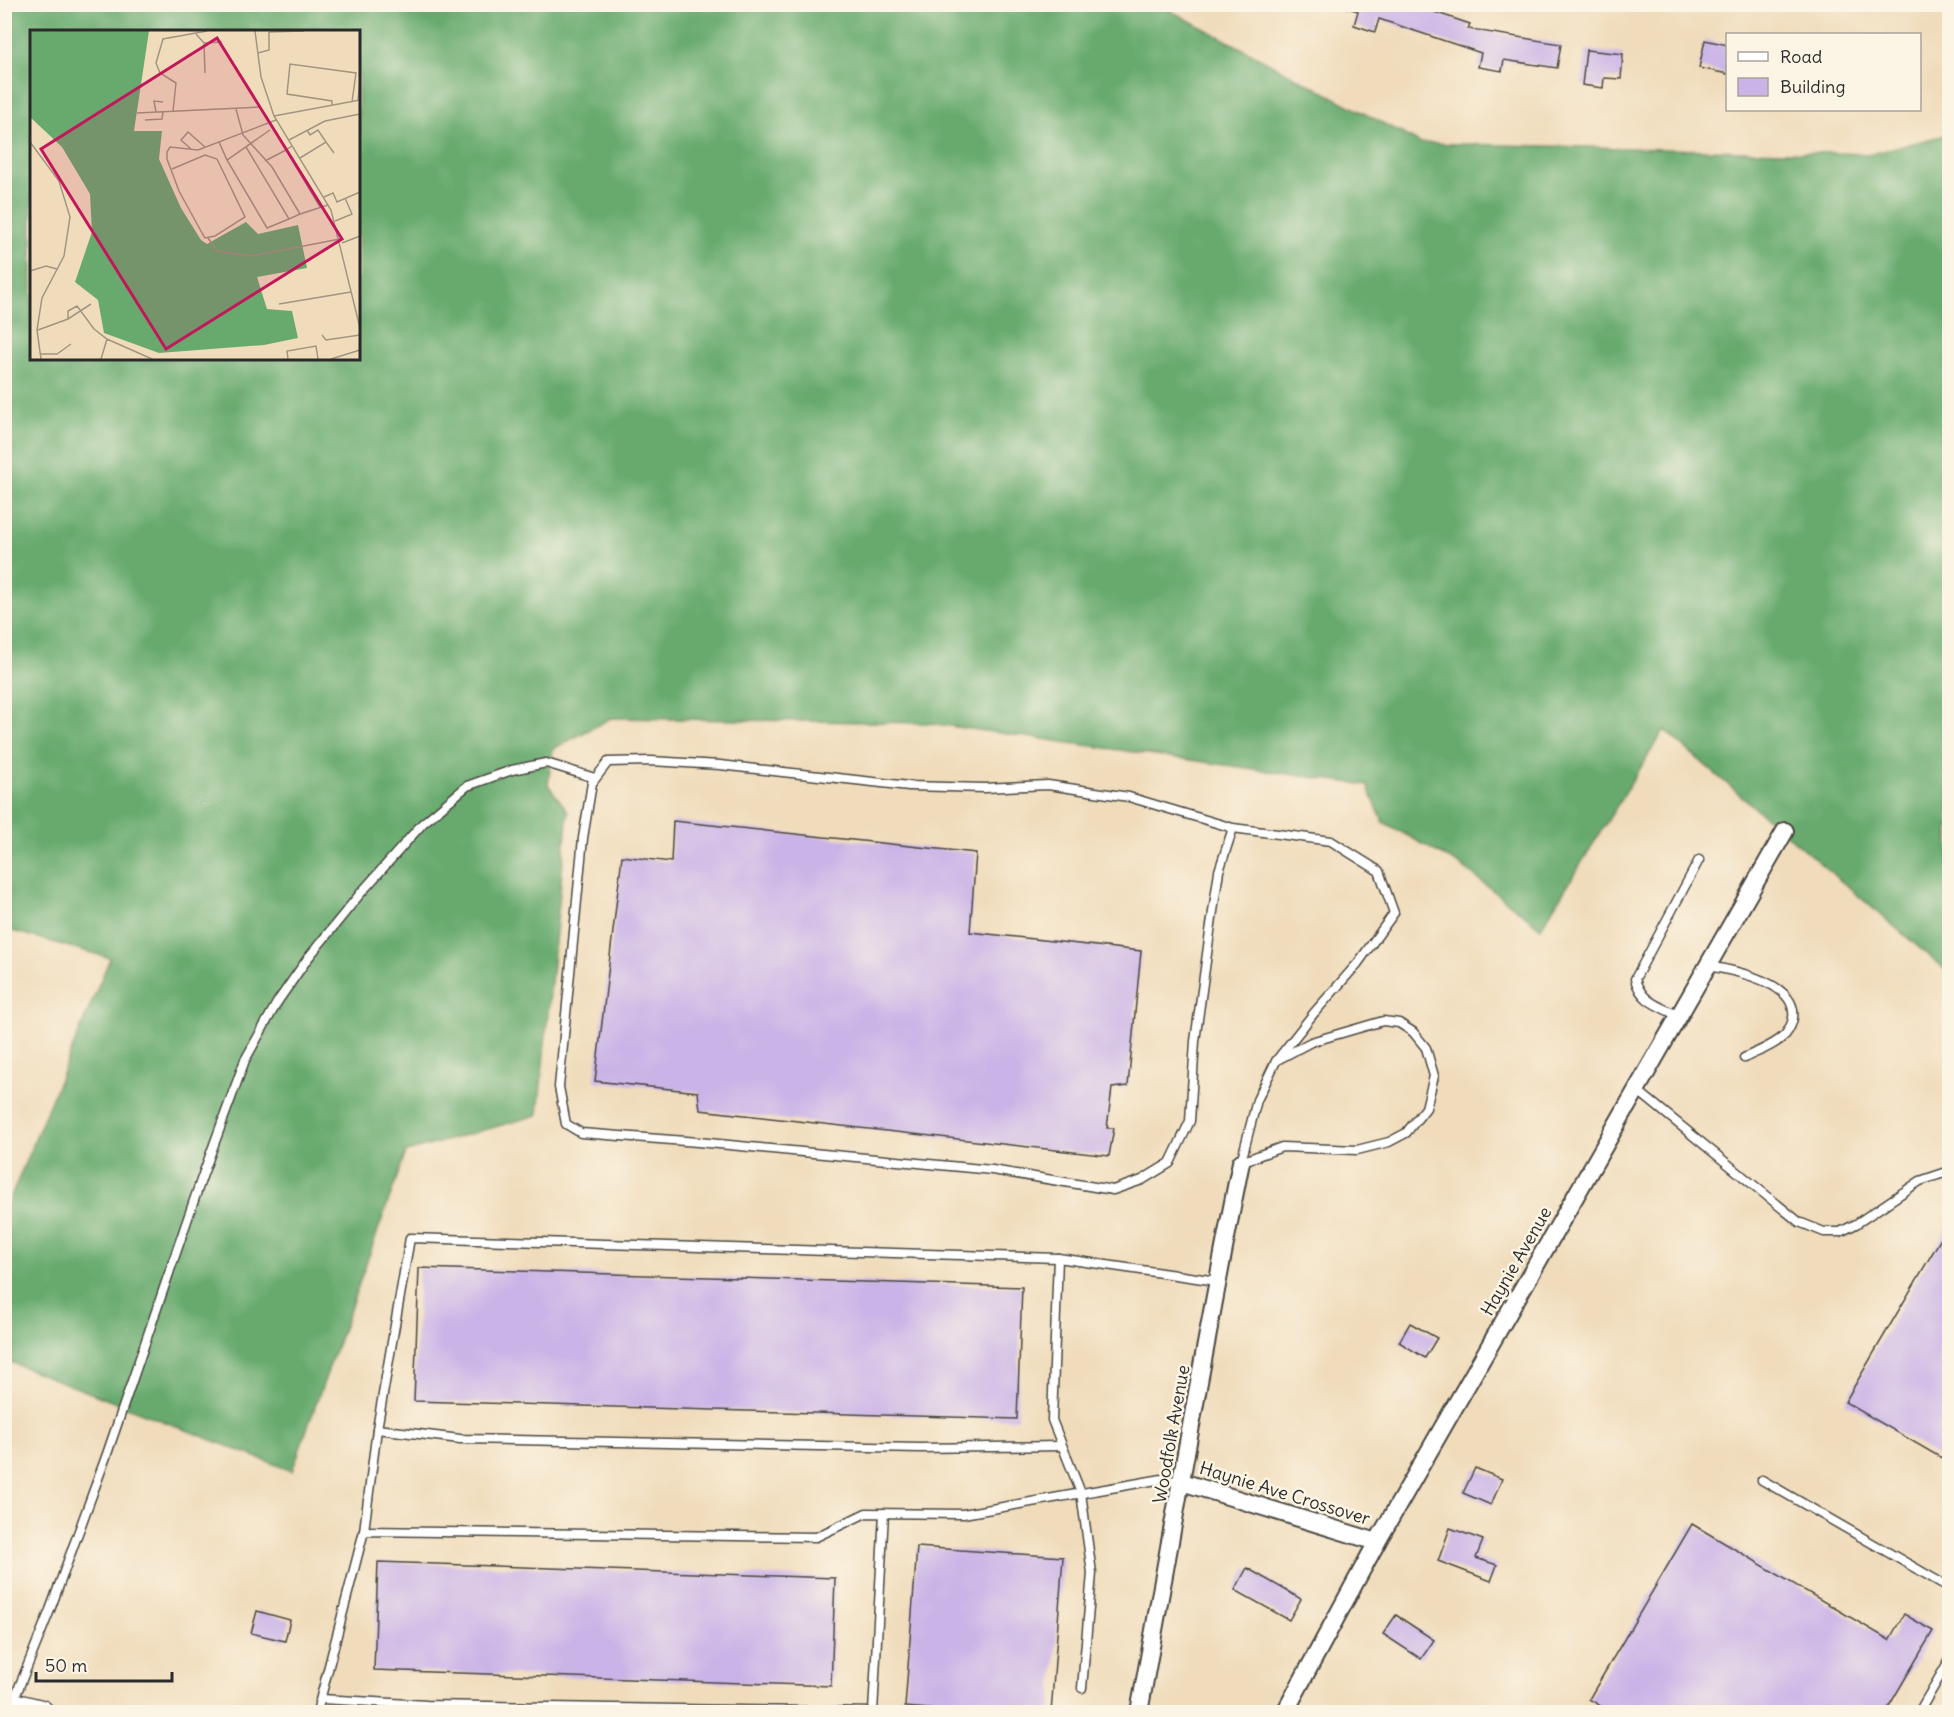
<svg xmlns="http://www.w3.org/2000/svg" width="1954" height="1717" viewBox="0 0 1954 1717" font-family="Delius,sans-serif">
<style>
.forest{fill:#68aa6e;stroke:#4a6a4c;stroke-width:1.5;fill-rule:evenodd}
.building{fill:#cab4e7}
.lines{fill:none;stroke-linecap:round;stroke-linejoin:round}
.service-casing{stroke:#494641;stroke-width:11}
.minor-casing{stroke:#494641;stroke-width:20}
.secondary-casing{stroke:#494641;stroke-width:27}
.service{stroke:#fff;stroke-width:8}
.minor{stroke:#fff;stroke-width:16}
.secondary{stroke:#fff;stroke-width:24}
.labels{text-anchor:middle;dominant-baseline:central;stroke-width:5;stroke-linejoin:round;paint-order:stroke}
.street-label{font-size:18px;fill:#2b2b2b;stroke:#fcf5e5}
.inset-road{fill:none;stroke:#a19581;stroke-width:1.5}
.view{fill:#c2185b;fill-opacity:0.15;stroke:#c2185b;stroke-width:3}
.inset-edge{fill:none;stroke:#2b2b2b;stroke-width:3}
</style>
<rect width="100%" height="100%" fill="#fcf5e5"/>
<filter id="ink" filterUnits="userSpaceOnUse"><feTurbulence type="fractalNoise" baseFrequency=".0167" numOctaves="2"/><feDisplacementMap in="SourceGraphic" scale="12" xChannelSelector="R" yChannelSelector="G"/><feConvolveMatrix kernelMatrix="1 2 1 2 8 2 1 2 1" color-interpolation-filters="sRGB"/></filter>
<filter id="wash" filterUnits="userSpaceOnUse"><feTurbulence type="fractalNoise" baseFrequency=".008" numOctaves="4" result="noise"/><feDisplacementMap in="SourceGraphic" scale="24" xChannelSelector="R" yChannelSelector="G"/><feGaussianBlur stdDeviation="1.35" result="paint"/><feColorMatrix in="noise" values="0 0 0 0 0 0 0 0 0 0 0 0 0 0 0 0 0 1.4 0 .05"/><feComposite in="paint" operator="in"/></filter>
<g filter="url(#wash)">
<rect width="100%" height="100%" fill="#f0dcbb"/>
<path class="forest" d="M4,5H1160L1420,143L1871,154L1949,134V973L1664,730L1541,928L1460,865L1383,822L1367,785L928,723L611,718L553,749L548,785L568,811L538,1115L406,1152L292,1471L5,1360V1211L110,958L5,929ZM32,32H358V358H32Z"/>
<g id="blocks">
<g class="building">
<path d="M1346,4H1411L1470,24L1468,29L1561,44L1557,68L1504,60L1502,71L1478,67L1481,53L1379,19L1375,32L1354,25L1358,11L1345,7Z"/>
<path d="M1705,40L1728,45V74L1699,68Z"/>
<path d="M1586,50L1623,54L1621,79L1604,78L1603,88L1582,85Z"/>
<path d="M673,821L976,853L970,932L1141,951L1128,1086L1112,1088L1107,1128H1114L1109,1156L700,1110L698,1092L595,1081L622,856L671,862Z"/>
<path d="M1950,1223V1463L1845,1402Z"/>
<path d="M419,1268L1022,1287L1017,1419L414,1401Z"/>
<path d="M1410,1323L1437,1338L1425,1358L1399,1342Z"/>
<path d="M1475,1468L1502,1479L1491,1505L1463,1493Z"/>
<path d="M1692,1524L1889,1640L1904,1614L1933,1631L1885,1713H1612L1589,1699Z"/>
<path d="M1450,1528L1483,1540L1476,1558L1497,1565L1491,1581L1438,1561Z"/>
<path d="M917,1547L1063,1557L1051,1713H974L905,1707Z"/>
<path d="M378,1562L835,1578L831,1686L374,1670Z"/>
<path d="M1247,1568L1301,1599L1289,1620L1235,1590Z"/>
<path d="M257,1611L290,1620L285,1641L251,1633Z"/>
<path d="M1396,1615L1434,1640L1421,1659L1383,1634Z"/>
</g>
</g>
</g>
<g filter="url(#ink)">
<use href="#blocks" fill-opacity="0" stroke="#494641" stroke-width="1.5"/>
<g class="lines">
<defs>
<g id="service">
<path d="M1233,828L1219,871L1210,932L1195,1041L1190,1121L1170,1163L1142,1180L1113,1190L992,1170L698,1142L581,1133L566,1124L559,1087L583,838L592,783L608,762L651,761L720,765L909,786L985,788L1048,785L1129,797L1233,828L1331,841L1379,871L1394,913L1358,963L1314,1013L1276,1061L1257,1100L1241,1162"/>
<path d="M1708,966C1732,970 1798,982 1793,1018C1792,1024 1789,1030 1785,1035C1774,1046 1758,1051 1744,1058"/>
<path d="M1679,1016C1659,1006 1641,1002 1635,979L1699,860"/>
<path d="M1637,1090L1799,1222L1824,1232H1840L1856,1224L1920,1181L1950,1171"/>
<path d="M1241,1162L1282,1147L1357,1150L1389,1142L1406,1133L1426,1108L1434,1076L1426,1048L1413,1032L1399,1023L1383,1021L1311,1042L1279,1059"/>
<path d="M377,1429L410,1238L1058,1258"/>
<path d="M1762,1480L1950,1588"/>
<path d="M364,1531L377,1429L460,1439L920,1448L1062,1446"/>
<path d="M1082,1688L1092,1573L1081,1493L1052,1420L1058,1258L1217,1281"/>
<path d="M321,1699L427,1705L873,1712"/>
<path d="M13,1702L50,1610L107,1454L202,1177L245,1060L278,1001L308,958L360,894L423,823L467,786L512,770L546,763L595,778"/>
<path d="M317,1712L364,1531L816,1537L866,1513L963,1514L1162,1479L1182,1482"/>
<path d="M873,1712L884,1513"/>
<path d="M1919,1712L1950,1659"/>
</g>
<g id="minor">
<path d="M1182,1482L1377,1542"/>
<path d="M1139,1712C1173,1529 1204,1345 1241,1162"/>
<path d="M1285,1712L1377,1542L1785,831"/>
</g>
<path id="secondary" d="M4,1703L41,1712"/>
</defs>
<use href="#service" class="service-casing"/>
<use href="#minor" class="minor-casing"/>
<use href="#secondary" class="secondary-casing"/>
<use href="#service" class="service"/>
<use href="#minor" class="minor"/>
<use href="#secondary" class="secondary"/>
</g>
</g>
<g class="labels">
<g class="street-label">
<text transform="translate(1516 1261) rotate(-60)">Haynie Avenue</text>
<text transform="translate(1171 1434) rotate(-80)">Woodfolk Avenue</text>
<text transform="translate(1285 1493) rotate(17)">Haynie Ave Crossover</text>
</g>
</g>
<g transform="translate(30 30)">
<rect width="330" height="330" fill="#f0dcbb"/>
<path d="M0,1H119L104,101H132L129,129L151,178L171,210L177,214L216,192L228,204L268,195L277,238L227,247L237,279L262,281L268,308L234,315L129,323L74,303L68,270L45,252L62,202L60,164L32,117L0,87Z" fill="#68aa6e"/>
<path class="inset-road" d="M225,1L231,47L244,86L301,180L330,298M239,2L274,1M166,4L174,13L175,43M174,13L192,12M228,23L239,20V2M328,70L330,51M302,76V71L257,64L260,34L326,43L322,72M206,79L213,105L242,137L270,184L298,175M143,81L146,53L130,43L126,33L133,9L177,1M126,82L124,71L133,72M107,83L231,77M244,86L330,70M115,90L132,89L133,82M277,100L280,105L288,100L296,112M259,110L295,91L330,84M0,112L29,151L40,187L34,226L12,268L7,300L11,329M189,112L197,130L240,100M262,116L256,120L290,177M216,117L259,189L270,184M161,119L151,110L158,102L175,117M270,128L296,112L304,123M197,130L237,198L259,189M235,131L256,120M142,139L175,125L187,129L215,187L185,206L175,208L172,203L149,161L137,129V122L140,117L168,120L246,90M294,167L303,163L307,172L330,162M305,191L322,184L315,168M178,208L187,221L221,226L310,209M312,213L330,206M0,241L16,236L27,239M249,274L321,262M38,289V281L47,276L64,299L77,309L122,329M8,300L38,289L61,274M292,305L296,310L330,305M11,324H27L41,314M71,329L77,309M258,329L257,321L286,316L288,329M301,329L330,320"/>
<path class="view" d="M187,8L312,209L136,319L11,119Z"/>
<rect width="330" height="330" class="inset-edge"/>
</g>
<rect width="1954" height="1717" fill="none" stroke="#fcf5e5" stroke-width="24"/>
<rect x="1726" y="33" width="195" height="78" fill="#fcf5e5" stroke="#a8a49b" stroke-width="1.5"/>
<rect x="1738" y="52" width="30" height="9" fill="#ffffff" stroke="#a8a49b" stroke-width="1.5"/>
<text x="1780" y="63" font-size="18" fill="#2b2b2b">Road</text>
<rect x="1738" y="78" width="30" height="18" fill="#cab4e7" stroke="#a8a49b" stroke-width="1.5"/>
<text x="1780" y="93" font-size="18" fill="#2b2b2b">Building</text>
<path d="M36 1672v9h136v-9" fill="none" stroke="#2b2b2b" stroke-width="3"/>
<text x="45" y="1672" font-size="18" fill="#2b2b2b" stroke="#fcf5e5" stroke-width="4.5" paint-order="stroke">50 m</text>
</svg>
